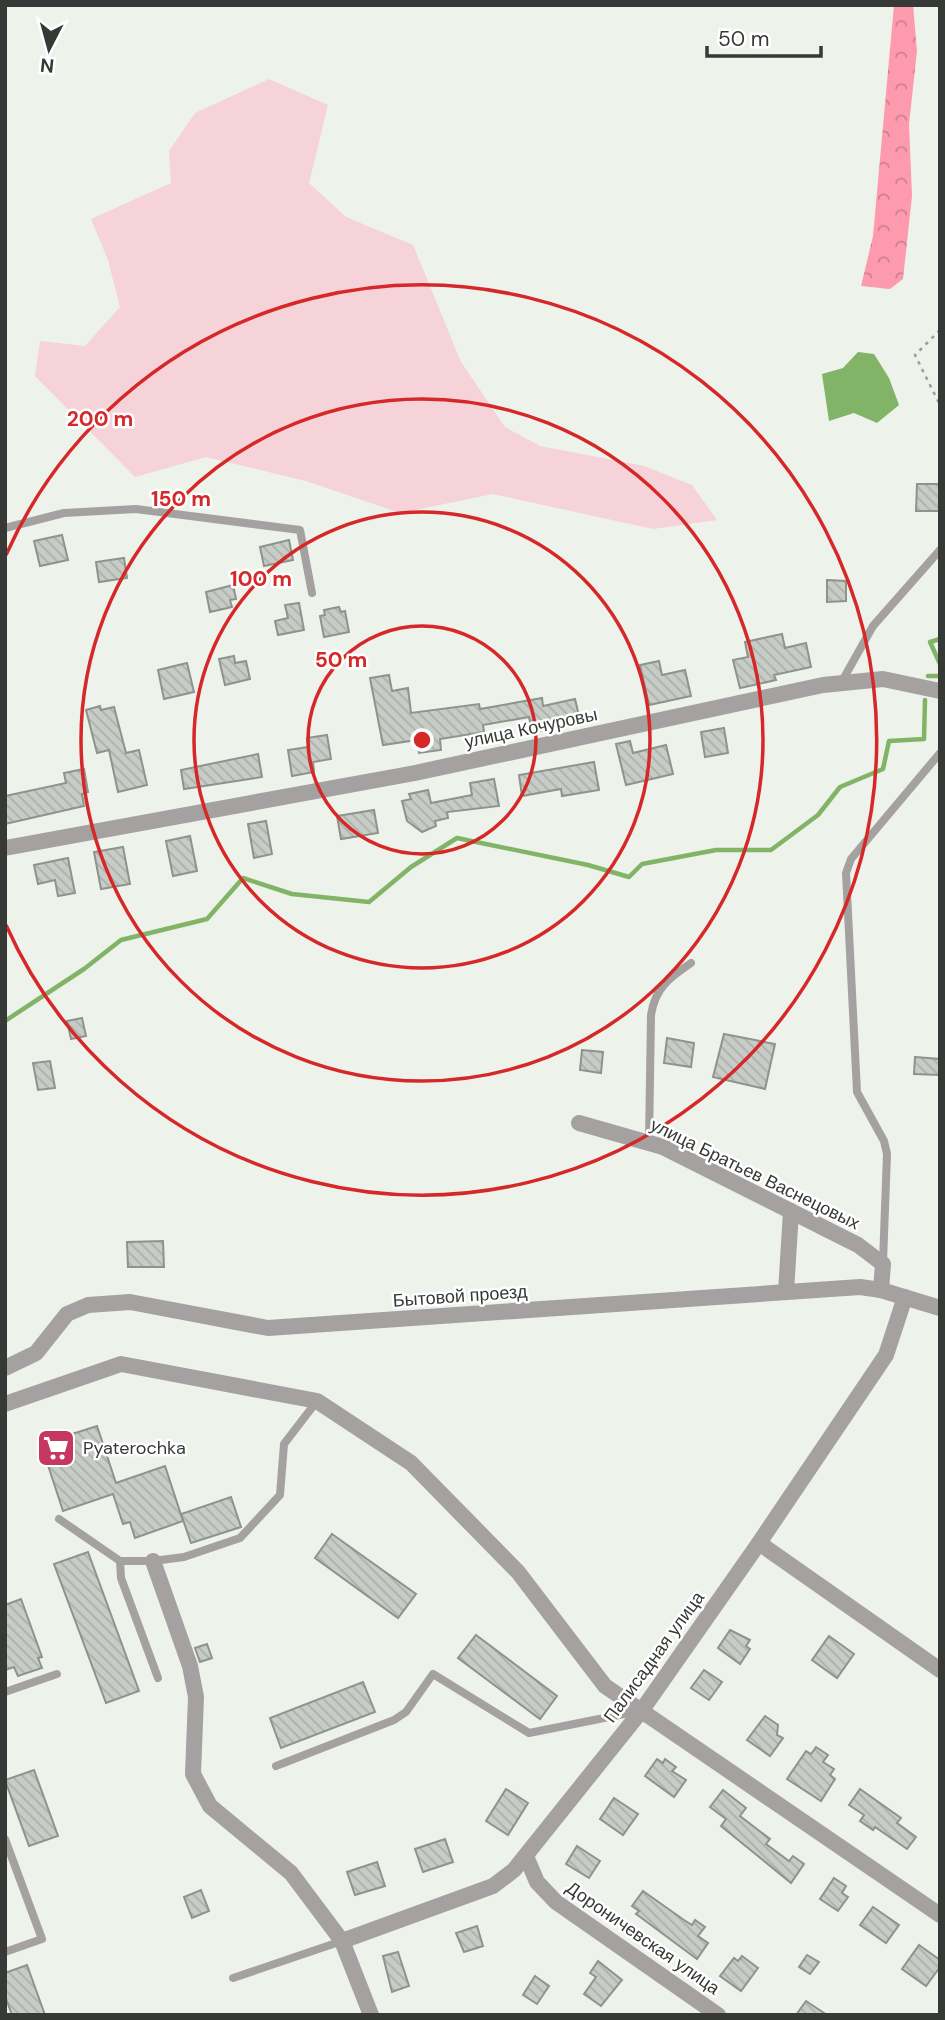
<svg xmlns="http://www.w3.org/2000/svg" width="945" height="2020" viewBox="0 0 945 2020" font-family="'DM Sans',sans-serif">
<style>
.grass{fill:#f5d3d8}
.forest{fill:url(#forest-crowns)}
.water{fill:#81b466}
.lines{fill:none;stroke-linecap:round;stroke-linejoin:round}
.stream{stroke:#81b466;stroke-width:4.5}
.building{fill:url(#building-back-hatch);stroke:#8e938d;stroke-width:2}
.path{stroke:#9b9e99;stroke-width:2.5;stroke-dasharray:3.5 5;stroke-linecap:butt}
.service{stroke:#a5a1a1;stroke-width:8}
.minor{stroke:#a5a1a1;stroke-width:16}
.ring{fill:none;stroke:#d62828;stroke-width:3.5}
.labels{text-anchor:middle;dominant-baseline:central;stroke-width:5;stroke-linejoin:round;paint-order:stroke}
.street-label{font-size:18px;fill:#373937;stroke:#fff}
.poi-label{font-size:18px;fill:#373937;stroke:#fff;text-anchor:start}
.centre{fill:#d62828;stroke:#fff;stroke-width:3.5}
.ring-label{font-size:21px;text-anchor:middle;font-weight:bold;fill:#d62828;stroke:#fff;stroke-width:5;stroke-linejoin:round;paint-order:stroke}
</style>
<defs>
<pattern id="forest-crowns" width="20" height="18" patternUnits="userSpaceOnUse" patternTransform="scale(1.75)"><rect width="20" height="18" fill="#fe9aae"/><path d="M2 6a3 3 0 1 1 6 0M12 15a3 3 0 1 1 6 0" fill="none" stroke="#ce7f8e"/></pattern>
<pattern id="building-back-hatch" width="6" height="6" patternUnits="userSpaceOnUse" patternTransform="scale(1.75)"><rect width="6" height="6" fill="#c8ccc6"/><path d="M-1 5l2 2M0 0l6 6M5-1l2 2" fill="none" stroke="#acb0ab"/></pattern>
</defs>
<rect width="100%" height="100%" fill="#edf2eb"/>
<path class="grass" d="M269,79L328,105L309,183L346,217L413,245L461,362L505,427L540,446L644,466L692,485L717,520L653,529L493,494L400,513L306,481L206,457L135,477L35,376L40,341L85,346L120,307L108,260L91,219L171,183L169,151L195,113Z"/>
<path class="forest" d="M894,5H913L917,51L909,124L912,196L903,279L890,289L861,286L873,236Z"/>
<path class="water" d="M858,352L874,354L889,378L899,405L877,423L854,413L829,421L822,374L843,368Z"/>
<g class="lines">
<g class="stream">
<path d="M940,639L930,642L940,664"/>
<path d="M928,676H940"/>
<path d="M5,1021L84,969L121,940L207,919L243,878L292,894L369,902L411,867L457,838L588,865L629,877L642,864L716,850H771L818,815L840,787L883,769L889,741L924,739L925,700"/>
</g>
</g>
<g class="building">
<path d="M917,484H940V511H916Z"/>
<path d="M62,535L68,560L40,566L34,541Z"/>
<path d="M289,540L293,560L264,566L260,547Z"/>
<path d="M124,558L127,578L99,582L96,562Z"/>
<path d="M827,580L846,581V601L827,602Z"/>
<path d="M233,585L236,599L230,600L232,607L210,612L206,592Z"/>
<path d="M299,603L304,630L278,635L275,621L288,618L285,605Z"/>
<path d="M339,607L341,612L345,611L349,632L324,637L320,616L325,615L324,610Z"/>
<path d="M782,634L785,648L806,643L811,667L774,675L776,680L740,688L733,660L748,657L745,642Z"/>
<path d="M234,656L235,663L246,661L250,679L225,685L219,659Z"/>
<path d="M659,661L662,675L685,670L691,696L649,705L640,665Z"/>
<path d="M187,663L194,692L164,699L158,670Z"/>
<path d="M389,675L392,691L408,688L411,713L479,704L480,709L542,698L543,706L575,699L580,720L532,733L529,717L483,725L484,732L440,739L441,750L419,753L417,740L383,745L370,678Z"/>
<path d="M100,706L101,710L114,707L126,753L139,750L147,785L118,792L109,750L97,753L86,710Z"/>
<path d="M724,728L728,753L705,757L701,732Z"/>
<path d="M327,735L331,759L313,762L314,772L292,776L288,750L308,747L307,738Z"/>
<path d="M630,741L633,753L666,745L673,774L626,785L616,744Z"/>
<path d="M258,754L262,777L184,789L181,770Z"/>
<path d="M594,762L599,790L562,796L561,789L522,796L519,775Z"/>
<path d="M84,769L88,792L82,794L84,806L5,824V796L66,783L64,773Z"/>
<path d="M494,779L499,806L447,812L448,818L435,821L436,826L422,832L407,821L402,801L411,799L409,794L428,790L431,803L472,795L470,783Z"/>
<path d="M374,810L378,833L341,839L337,816Z"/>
<path d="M266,821L272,854L254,858L248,824Z"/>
<path d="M190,836L197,871L173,876L166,841Z"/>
<path d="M123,847L130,884L101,889L94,852Z"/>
<path d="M68,858L75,893L58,896L55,880L38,884L34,865Z"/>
<path d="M82,1018L86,1036L71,1039L67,1021Z"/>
<path d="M724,1034L775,1044L765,1089L713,1077Z"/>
<path d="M667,1038L694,1043L691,1067L664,1063Z"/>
<path d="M582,1050L603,1052L601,1073L580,1070Z"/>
<path d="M915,1057L940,1059V1075L914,1074Z"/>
<path d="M50,1061L55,1088L38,1090L33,1063Z"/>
<path d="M163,1241L164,1267H128L127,1242Z"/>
<path d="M97,1426L116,1483L165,1466L183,1521L135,1538L130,1522L123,1524L113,1494L63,1511L41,1444Z"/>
<path d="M231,1497L241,1527L191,1543L181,1514Z"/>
<path d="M332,1534L416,1594L398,1618L315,1558Z"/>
<path d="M88,1552L139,1691L106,1703L54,1564Z"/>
<path d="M21,1599L42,1657L38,1658L42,1668L18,1676L14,1667L5,1670V1605Z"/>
<path d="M730,1630L750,1640L746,1646L750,1649L740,1664L718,1648Z"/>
<path d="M476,1635L557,1696L540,1719L458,1658Z"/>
<path d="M829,1636L854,1654L837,1678L812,1660Z"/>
<path d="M207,1644L212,1658L200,1662L195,1648Z"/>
<path d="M704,1670L722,1682L709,1700L691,1688Z"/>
<path d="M363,1682L375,1712L281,1748L270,1718Z"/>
<path d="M765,1716L778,1725L777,1735L783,1738L770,1756L747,1740Z"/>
<path d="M816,1747L828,1755L823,1762L834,1769L830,1775L835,1779L821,1801L787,1779L806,1751L811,1754Z"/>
<path d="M657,1759L663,1763L665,1759L676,1767L672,1771L686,1780L674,1797L645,1776Z"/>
<path d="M34,1770L58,1836L29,1846L5,1780Z"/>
<path d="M506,1789L528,1803L508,1835L486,1821Z"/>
<path d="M860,1789L901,1818L897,1823L916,1837L907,1849L875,1827L873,1830L860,1821L864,1815L849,1805Z"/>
<path d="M723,1790L746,1808L740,1816L770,1839L766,1844L789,1861L793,1856L804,1864L791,1883L721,1826L726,1819L710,1807Z"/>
<path d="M614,1798L638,1814L623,1835L600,1819Z"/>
<path d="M445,1839L453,1862L423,1872L415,1849Z"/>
<path d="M577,1846L600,1861L589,1878L566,1864Z"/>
<path d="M377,1862L385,1886L355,1895L347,1872Z"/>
<path d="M834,1878L846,1886L842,1893L848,1897L838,1911L820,1899Z"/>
<path d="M201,1890L209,1911L192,1918L184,1897Z"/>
<path d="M643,1891L684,1920L692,1925L695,1920L705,1927L698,1936L708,1943L697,1959L636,1914L639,1911L632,1906Z"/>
<path d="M873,1907L899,1925L886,1943L860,1925Z"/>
<path d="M477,1926L483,1946L464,1952L456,1933Z"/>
<path d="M919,1945L940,1960V1967L926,1986L902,1969Z"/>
<path d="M398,1952L409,1986L392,1992L383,1956Z"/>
<path d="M807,1955L819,1962L810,1974L799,1967Z"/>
<path d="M742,1956L758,1968L741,1991L720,1976L734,1958L738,1961Z"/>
<path d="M598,1961L622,1980L601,2006L584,1994L596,1977L590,1973Z"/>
<path d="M27,1965L45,2015H12L5,1996V1973Z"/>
<path d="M535,1976L549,1986L537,2004L523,1995Z"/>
<path d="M806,2001L827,2015H796Z"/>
</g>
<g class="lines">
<path class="path" d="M940,330L915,355L940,405"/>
<g class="service">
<path d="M5,528L64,513L136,509L300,530L312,593"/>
<path d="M841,683L873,626L940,550"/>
<path d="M649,1141L651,1015C655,988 669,978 691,963"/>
<path d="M883,1262L887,1154L884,1141L857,1092L846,873L851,859L940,753"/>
<path d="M59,1519L120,1561H153L184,1557L240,1538L280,1495L284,1444L317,1401"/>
<path d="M120,1561L121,1578L158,1678"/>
<path d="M5,1692L57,1674"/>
<path d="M276,1766L394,1720L406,1712L433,1674L529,1733L639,1711"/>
<path d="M5,1839L42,1939L5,1952"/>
<path d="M233,1978L342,1941"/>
</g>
<g class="minor">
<path d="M5,848L415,773L823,685L883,679L940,691"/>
<path d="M579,1123L663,1147L858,1245L883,1264L881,1290"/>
<path d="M786,1292L791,1211"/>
<path d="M5,1368L36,1353L67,1314L88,1305L130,1302L268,1328L860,1287L881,1290L940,1308"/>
<path d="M5,1404L121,1364L317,1401L411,1463L518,1572L605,1686L940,1915"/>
<path d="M759,1543L940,1670"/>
<path d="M153,1561L190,1666L196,1697L193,1774L210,1806L291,1873L342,1941L371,2015"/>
<path d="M526,1856L537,1882L556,1902L718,2015"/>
<path d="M342,1941L493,1886L514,1870L642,1710L759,1543L886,1355L905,1297"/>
</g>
</g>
<g class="ring">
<circle cx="422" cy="740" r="114"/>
<circle cx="422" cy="740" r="228"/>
<circle cx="422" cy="740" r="341"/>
<path d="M6 555A455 455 0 1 1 6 925"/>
</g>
<defs>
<symbol id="supermarket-square" viewBox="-11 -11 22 22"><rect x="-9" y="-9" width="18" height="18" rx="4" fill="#c63762" stroke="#fff"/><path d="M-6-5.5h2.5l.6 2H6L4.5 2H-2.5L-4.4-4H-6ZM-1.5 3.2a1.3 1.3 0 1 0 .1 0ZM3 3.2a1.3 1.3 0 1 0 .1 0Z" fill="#fff"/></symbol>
</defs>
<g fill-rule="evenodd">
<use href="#supermarket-square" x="34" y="1426" width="44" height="44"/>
</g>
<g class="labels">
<g class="street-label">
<text transform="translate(531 728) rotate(-12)">улица Кочуровы</text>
<text transform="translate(755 1174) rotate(26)">улица Братьев Васнецовых</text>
<text transform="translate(460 1296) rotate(-4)">Бытовой проезд</text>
<text transform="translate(654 1657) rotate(-54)">Палисадная улица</text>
<text transform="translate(643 1938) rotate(35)">Дороничевская улица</text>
</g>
<g class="poi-label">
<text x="83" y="1448">Pyaterochka</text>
</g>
</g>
<circle cx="422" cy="740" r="10" class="centre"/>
<g class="ring-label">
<text x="100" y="426">200 m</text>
<text x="181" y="506">150 m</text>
<text x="261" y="586">100 m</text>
<text x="341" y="667">50 m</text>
</g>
<rect width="945" height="2020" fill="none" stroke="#373937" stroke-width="14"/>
<g transform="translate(49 49) rotate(186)" stroke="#ffffff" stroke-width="5" paint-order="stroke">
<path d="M0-5L12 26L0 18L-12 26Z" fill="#373937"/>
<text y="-10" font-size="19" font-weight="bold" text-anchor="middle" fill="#373937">N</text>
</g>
<path d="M707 46v10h114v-10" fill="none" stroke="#373937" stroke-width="3.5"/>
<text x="718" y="46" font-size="21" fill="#373937" stroke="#ffffff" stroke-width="5" paint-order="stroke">50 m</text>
</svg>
